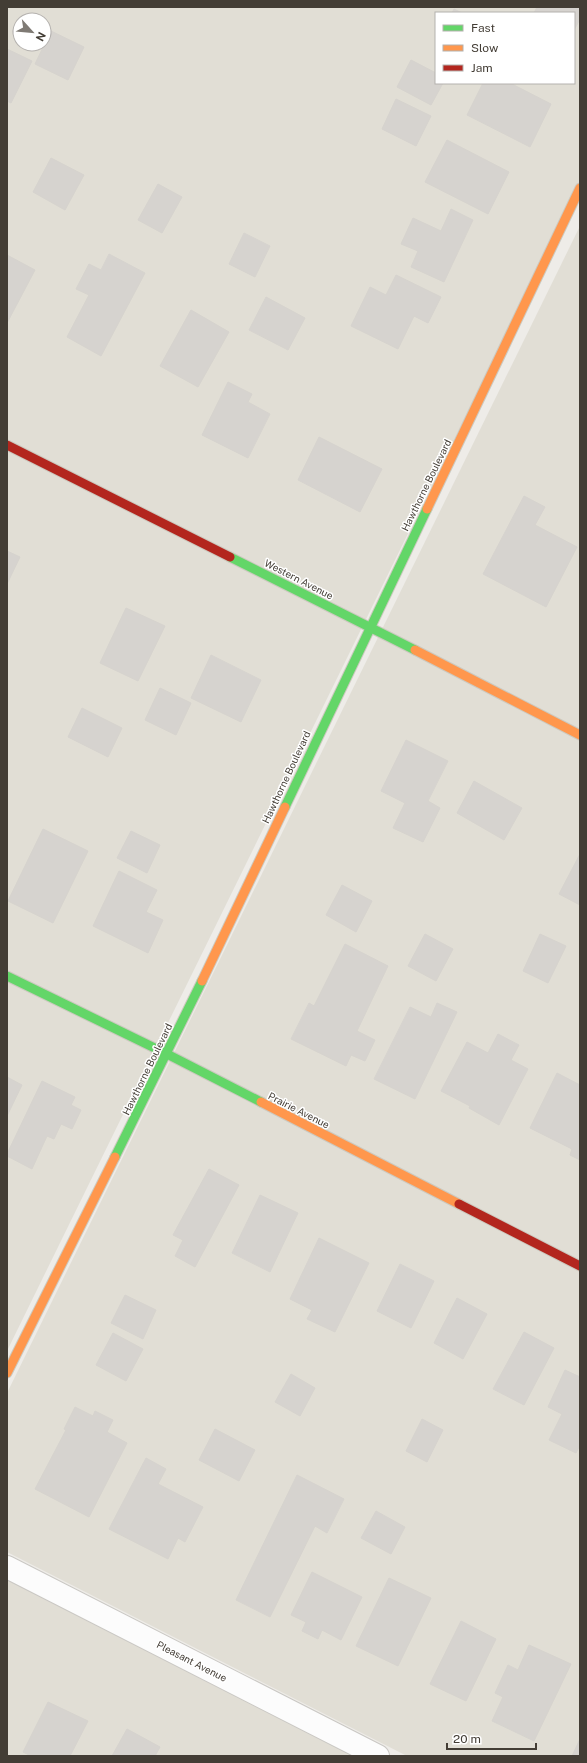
<svg xmlns="http://www.w3.org/2000/svg" width="587" height="1763" viewBox="0 0 587 1763" font-family="'Public Sans',sans-serif">
<style>
.residential{fill:#e1ded5;fill-rule:evenodd}
.building{fill:#d6d3cf;stroke:#d6d3ce}
.lines{fill:none;stroke-linecap:round;stroke-linejoin:round}
.street-casing{stroke:#cac8c4;stroke-width:24}
.fast-casing{stroke:#ccc9bf;stroke-width:11}
.slow-casing{stroke:#ccc9bf;stroke-width:11}
.jam-casing{stroke:#ccc9bf;stroke-width:11}
.street{stroke:#fcfcfc;stroke-width:22}
.fast{stroke:#63d668;stroke-width:9}
.slow{stroke:#ff974d;stroke-width:9}
.jam{stroke:#b3261e;stroke-width:9}
.labels{text-anchor:middle;dominant-baseline:central;stroke-width:3;stroke-linejoin:round;paint-order:stroke}
.street-label{font-size:10px;fill:#433d35;stroke:#fff}
</style>
<rect width="100%" height="100%" fill="#eeece8"/>
<g class="residential">
<path d="M7,7H580V183L7,1351ZM436,13H574V83H436ZM20,20H44V44H20Z"/>
<path d="M580,226V1756H407L7,1552V1393Z"/>
<path d="M7,1574L366,1756H7Z"/>
</g>
<g class="building">
<path d="M537,7H580V19L574,30V13H534Z"/>
<path d="M454,9L462,13H452Z"/>
<path d="M51,31L84,47L68,80L35,64Z"/>
<path d="M7,49L32,61L11,103L7,101Z"/>
<path d="M411,60L436,73V83H443L431,105L397,87Z"/>
<path d="M483,83H510L551,104L530,147L467,115Z"/>
<path d="M396,99L431,116L416,146L382,129Z"/>
<path d="M447,140L509,172L488,214L425,182Z"/>
<path d="M51,158L84,175L65,210L33,192Z"/>
<path d="M158,184L182,197L162,233L138,220Z"/>
<path d="M451,209L473,220L444,282L411,267L418,251L401,244L413,218L441,231Z"/>
<path d="M244,233L270,246L255,277L229,264Z"/>
<path d="M109,254L145,273L101,356L67,337L89,295L76,289L89,264L101,270Z"/>
<path d="M7,255L35,270L7,323Z"/>
<path d="M396,275L441,297L428,323L414,316L398,349L351,326L370,287L386,295Z"/>
<path d="M266,297L305,318L288,350L249,330Z"/>
<path d="M191,310L229,332L198,387L160,366Z"/>
<path d="M228,382L252,394L248,402L270,414L248,458L202,435Z"/>
<path d="M319,437L382,469L360,512L298,480Z"/>
<path d="M524,496L545,507L535,525L577,547L546,607L483,574Z"/>
<path d="M7,551L20,557L7,584Z"/>
<path d="M126,608L165,626L138,681L100,663Z"/>
<path d="M211,655L261,680L241,722L191,698Z"/>
<path d="M160,688L191,703L176,735L145,720Z"/>
<path d="M82,708L122,728L108,757L68,737Z"/>
<path d="M406,740L448,761L428,801L440,808L423,842L393,828L405,803L381,791Z"/>
<path d="M474,781L522,808L504,840L457,813Z"/>
<path d="M43,829L88,851L53,923L8,901Z"/>
<path d="M131,831L160,845L147,873L117,858Z"/>
<path d="M580,854V905L559,894Z"/>
<path d="M119,871L157,890L146,912L163,920L148,953L93,926Z"/>
<path d="M342,885L372,901L356,932L326,915Z"/>
<path d="M425,934L453,949L436,981L408,966Z"/>
<path d="M540,934L566,946L548,983L523,971Z"/>
<path d="M345,944L388,966L357,1031L375,1040L365,1061L351,1055L346,1066L291,1039L309,1003L314,1006Z"/>
<path d="M437,1003L457,1012L415,1099L374,1079L410,1007L431,1017Z"/>
<path d="M498,1034L519,1045L511,1060L528,1069L499,1125L469,1108L470,1106L441,1091L467,1042L488,1053Z"/>
<path d="M557,1073L580,1085V1160L570,1155L572,1149L530,1128Z"/>
<path d="M7,1077L22,1085L7,1116Z"/>
<path d="M42,1081L75,1097L71,1105L81,1110L72,1129L61,1124L54,1139L47,1136L32,1169L7,1156V1154Z"/>
<path d="M209,1169L239,1185L195,1267L175,1256L183,1240L173,1235Z"/>
<path d="M260,1195L298,1213L270,1272L232,1253Z"/>
<path d="M319,1238L369,1263L335,1332L307,1319L312,1310L290,1299Z"/>
<path d="M400,1264L434,1281L411,1328L377,1311Z"/>
<path d="M125,1295L156,1310L143,1339L111,1323Z"/>
<path d="M457,1298L487,1314L463,1359L434,1343Z"/>
<path d="M524,1332L554,1348L524,1405L493,1389Z"/>
<path d="M113,1333L143,1349L126,1381L96,1365Z"/>
<path d="M565,1370L580,1377V1445L576,1453L549,1440L562,1414L548,1407Z"/>
<path d="M291,1374L315,1388L300,1416L275,1402Z"/>
<path d="M75,1407L93,1416L95,1411L113,1420L107,1432L127,1443L89,1517L35,1489L66,1430L64,1429Z"/>
<path d="M422,1419L443,1430L427,1462L406,1451Z"/>
<path d="M215,1429L255,1450L239,1481L199,1460Z"/>
<path d="M146,1458L166,1469L158,1484L203,1507L185,1542L178,1538L168,1559L109,1529Z"/>
<path d="M297,1475L344,1499L327,1533L315,1526L270,1617L236,1600Z"/>
<path d="M376,1511L405,1527L391,1554L361,1538Z"/>
<path d="M312,1572L362,1597L341,1640L322,1630L318,1639L302,1631L306,1622L291,1615Z"/>
<path d="M389,1578L431,1598L398,1666L356,1646Z"/>
<path d="M461,1621L496,1639L466,1701L430,1684Z"/>
<path d="M529,1645L571,1664L534,1741L492,1721L503,1697L495,1693L508,1665L518,1670Z"/>
<path d="M48,1702L88,1721L70,1756H31L23,1752Z"/>
<path d="M127,1729L160,1747L155,1756H112Z"/>
<path d="M580,1739V1756H572Z"/>
</g>
<g class="lines">
<defs>
<path id="street" d="M7,1567L378,1756"/>
<g id="fast">
<path d="M230,557L415,650"/>
<path d="M285,807L427,509"/>
<path d="M7,976L167,1054L261,1102"/>
<path d="M115,1157L202,981"/>
</g>
<g id="slow">
<path d="M427,509L580,188"/>
<path d="M415,650L580,735"/>
<path d="M202,981L285,807"/>
<path d="M261,1102L459,1204"/>
<path d="M7,1373L115,1157"/>
</g>
<g id="jam">
<path d="M7,445L230,557"/>
<path d="M459,1204L580,1266"/>
</g>
</defs>
<use href="#street" class="street-casing"/>
<use href="#fast" class="fast-casing"/>
<use href="#slow" class="slow-casing"/>
<use href="#jam" class="jam-casing"/>
<use href="#street" class="street"/>
<use href="#fast" class="fast"/>
<use href="#slow" class="slow"/>
<use href="#jam" class="jam"/>
</g>
<g class="labels">
<g class="street-label">
<text transform="translate(426 485) rotate(-64)">Hawthorne Boulevard</text>
<text transform="translate(299 579) rotate(27)">Western Avenue</text>
<text transform="translate(286 777) rotate(-65)">Hawthorne Boulevard</text>
<text transform="translate(147 1069) rotate(-64)">Hawthorne Boulevard</text>
<text transform="translate(299 1110) rotate(27)">Prairie Avenue</text>
<text transform="translate(192 1661) rotate(27)">Pleasant Avenue</text>
</g>
</g>
<rect width="587" height="1763" fill="none" stroke="#433d35" stroke-width="16"/>
<rect x="435" y="12" width="140" height="72" fill="#ffffff" stroke="#b4b1ae"/>
<rect x="443" y="25" width="20" height="6" fill="#63d668" stroke="#b4b1ae"/>
<text x="471" y="32" font-size="12" fill="#433d35">Fast</text>
<rect x="443" y="45" width="20" height="6" fill="#ff974d" stroke="#b4b1ae"/>
<text x="471" y="52" font-size="12" fill="#433d35">Slow</text>
<rect x="443" y="65" width="20" height="6" fill="#b3261e" stroke="#b4b1ae"/>
<text x="471" y="72" font-size="12" fill="#433d35">Jam</text>
<g transform="translate(32 32) rotate(117)"><circle r="19" fill="#ffffff" stroke="#b4b1ae"/>
<path d="M0-3L7 15L0 10L-7 15Z" fill="#7f7a74"/>
<text y="-6" font-size="11" font-weight="bold" text-anchor="middle" fill="#433d35">N</text>
</g>
<path d="M447 1743v6h89v-6" fill="none" stroke="#433d35" stroke-width="2"/>
<text x="453" y="1743" font-size="12" fill="#433d35" stroke="#ffffff" stroke-width="3" paint-order="stroke">20 m</text>
</svg>
